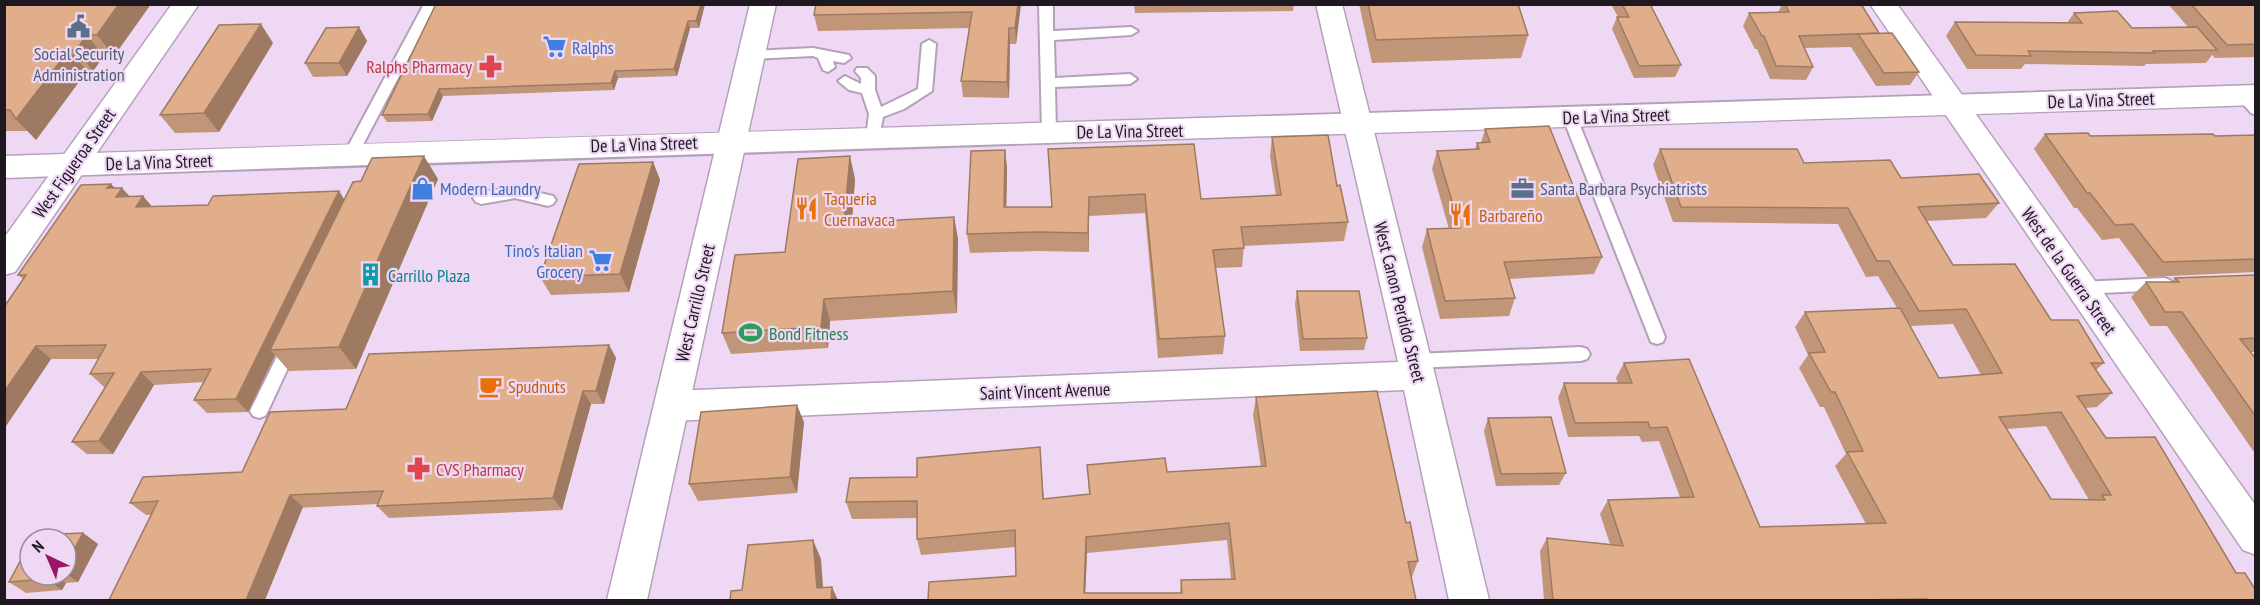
<svg xmlns="http://www.w3.org/2000/svg" width="2260" height="605" viewBox="0 0 2260 605" font-family="'PT Sans Narrow',sans-serif">
<style>
.lines{fill:none;stroke-linecap:round;stroke-linejoin:round}
.lane-casing{stroke:#b5a0b9;stroke-width:4}
.street-casing{stroke:#b5a0b9;stroke-width:3}
.secondary-casing{stroke:#b5a0b9;stroke-width:3}
.primary-casing{stroke:#b5a0b9;stroke-width:3}
.lane{fill:#fff;fill-rule:evenodd}
.street{fill:#fff;fill-rule:evenodd}
.secondary{fill:#fff;fill-rule:evenodd}
.primary{fill:#fff;fill-rule:evenodd}
.wall{fill:#c19678;fill-rule:evenodd}
.shaded-wall{fill:#9d7a61}
.building{fill:#e0ae8b;stroke:#9d7a61;stroke-width:1.5;fill-rule:evenodd}
.labels{text-anchor:middle;dominant-baseline:central;stroke-width:4.5;stroke-linejoin:round;paint-order:stroke}
.shop-label{font-size:18px;fill:#366cbe;stroke:#eed8f3;text-anchor:start}
.service-label{font-size:18px;fill:#4e5e75;stroke:#eed8f3}
.health-label{font-size:18px;fill:#be3a42;stroke:#eed8f3;text-anchor:end}
.street-label{font-size:18px;fill:#201821;stroke:#eed8f3}
.food-label{font-size:18px;fill:#c56008;stroke:#eed8f3;text-anchor:start}
.culture-label{font-size:18px;fill:#0d838f;stroke:#eed8f3;text-anchor:start}
.leisure-label{font-size:18px;fill:#27864d;stroke:#eed8f3;text-anchor:start}
</style>
<rect width="100%" height="100%" fill="#eed8f3"/>
<g class="lines">
<defs>
<g id="lane">
<path d="M424,4H437L356,158H346L344,154Z"/>
<path d="M1039,4H1053V31L1131,27L1138,31L1131,35L1054,40L1055,78L1130,74L1137,79L1130,84L1055,87L1056,133L1049,138L1042,133Z"/>
<path d="M929,40L936,44L932,91L904,109L883,117L878,142H868L866,138L869,114L862,93L849,90L838,81L845,76L861,84V78L855,71L857,68H867L875,76V90L881,107L918,89L922,44Z"/>
<path d="M813,48L849,55L851,58L844,63L833,61L835,67L828,72L823,70L818,58L813,56L751,59L744,55L751,51Z"/>
<path d="M2243,91L2248,93L2256,101V115L2251,113L2236,96Z"/>
<path d="M1570,113L1577,118L1665,337L1663,342L1657,344L1651,342L1649,337L1563,118Z"/>
<path d="M515,187L553,196L556,200L553,204L548,206L515,198L481,204L476,202L473,198L476,194L481,192Z"/>
<path d="M2164,278L2170,280L2172,284L2170,288L2164,290L2081,294L2075,292L2073,288L2075,284L2081,282Z"/>
<path d="M291,337L297,339L299,344L268,411L265,416L259,418L253,416L250,411L283,344L285,339Z"/>
<path d="M1581,347L1587,349L1590,354L1587,359L1581,361L1414,368L1408,366L1405,361L1408,356L1414,354Z"/>
</g>
<g id="street">
<path d="M172,4H199L15,272L4,275V238Z"/>
<path d="M1316,4H1342L1435,375L1489,600H1449L1404,390L672,421L660,416L654,406L660,396L672,391L1398,362Z"/>
<path d="M1870,4H1897L2256,506V555L2243,550Z"/>
</g>
<path id="secondary" d="M750,4H776L647,600H607Z"/>
<path id="primary" d="M2256,85V105C1505,130 755,150 4,178V156C755,130 1505,110 2256,85Z"/>
</defs>
<use href="#lane" class="lane-casing"/>
<use href="#street" class="street-casing"/>
<use href="#secondary" class="secondary-casing"/>
<use href="#primary" class="primary-casing"/>
<use href="#lane" class="lane"/>
<use href="#street" class="street"/>
<use href="#secondary" class="secondary"/>
<use href="#primary" class="primary"/>
</g>
<g class="wall">
<path d="M6,4H151L114,56H104L93,71H87L36,140L28,131H4V6Z"/>
<path d="M436,4H705L699,28H690L677,76L618,78L614,90L443,96L432,121L387,122L382,115Z"/>
<path d="M1021,4L1016,44H1010L1009,98L963,97L961,81L969,28L818,31L814,15Z"/>
<path d="M1134,4H1294L1293,11L1135,13Z"/>
<path d="M1359,4H1518L1528,35L1521,58L1372,63Z"/>
<path d="M1611,4H1650L1681,65L1675,77L1634,78L1612,29L1617,17H1618Z"/>
<path d="M1782,4H1861L1879,33L1919,72L1910,85L1876,86L1851,47L1805,48L1813,67L1806,80L1770,79L1757,49H1755L1743,26L1749,13H1778Z"/>
<path d="M2168,4H2256V57L2215,58L2212,55L2206,63L2146,64L2144,66L2025,64L2021,69H1967L1946,36L1955,22L2067,23L2074,13L2132,28L2188,27Z"/>
<path d="M359,27L367,41L347,76L313,77L305,63Z"/>
<path d="M273,43L219,132L175,133L160,115Z"/>
<path d="M1485,129L1602,257L1594,274L1509,279L1515,298L1509,316L1440,319L1422,247L1427,229H1449L1432,169L1437,151L1475,149L1477,143H1481Z"/>
<path d="M2045,134L2090,136H2215L2256,135V272L2148,277L2119,238L2102,240L2077,208H2074L2034,149Z"/>
<path d="M1272,137L1337,186L1348,222L1344,241L1244,246L1242,267L1216,268L1225,336L1223,354L1158,358L1145,213L1089,216V252L1038,251L970,253L967,234L1005,150L1007,169L1006,207H1052L1048,149L1201,199L1276,196L1270,156Z"/>
<path d="M1660,149L1804,163L1901,178L1999,203L1986,218L1927,221L1953,265L2051,320L2104,363L2096,370L2112,393L2097,407L2085,408L2106,438L2236,573L2256,600H1544L1540,551L1547,538L1610,544L1600,514L1608,500L1680,497L1659,441L1642,442L1639,436L1568,437L1558,398L1564,383H1618L1616,378L1624,363L1760,527L1866,524L1835,466L1846,454L1824,407H1820L1799,368L1808,355L1795,327L1805,312L1897,308L1878,276L1866,277L1838,224L1673,222L1653,165ZM1953,324L1981,375L1939,378L1910,326ZM2046,426L2089,500L2051,499L2007,429Z"/>
<path d="M653,162L660,180L629,292L551,295L540,277Z"/>
<path d="M438,179L356,369L289,371L275,355L248,412L207,413L194,400L204,382L154,385L113,454H87L72,442L105,387H104L90,374L99,359H51L4,429L23,279L18,275L111,184L115,188L130,197L153,207L344,199Z"/>
<path d="M855,179L852,223L954,217L958,239L957,313L830,321L828,348L731,354L722,333L785,252Z"/>
<path d="M2256,275V352H2250L2256,359V455L2167,326H2150L2131,297L2146,282H2171L2175,278Z"/>
<path d="M1297,291L1367,338L1364,350L1300,351L1295,304Z"/>
<path d="M609,345L616,358L604,404H591L562,510L389,518L377,506L378,504L146,515L130,503L242,472L346,409Z"/>
<path d="M1256,397L1406,523L1418,561L1412,577H1411L1416,600H928L1016,576V547L921,555L917,539V518L852,519L846,502L917,477L1040,447L1044,499L1089,494L1087,465L1167,472L1261,467L1253,415ZM1227,540L1231,579L1181,580L1180,593H1085L1087,553Z"/>
<path d="M1488,418L1566,473L1559,485L1496,486L1484,431Z"/>
<path d="M804,422L797,493L698,501L689,484Z"/>
<path d="M83,533L98,544L78,582L66,583L62,590L26,593L9,582L30,575H66V539Z"/>
</g>
<g class="shaded-wall">
<path d="M119,4H151L114,56L97,35Z"/>
<path d="M701,4H705L699,28L696,21Z"/>
<path d="M1018,4H1021L1016,44L1015,28Z"/>
<path d="M688,21L690,28L677,76L674,69Z"/>
<path d="M261,24L273,43L219,132L204,113Z"/>
<path d="M359,27L367,41L347,76L339,63Z"/>
<path d="M1009,28L1010,44L1009,98L1007,82Z"/>
<path d="M87,35L104,56L93,71L76,50Z"/>
<path d="M69,50L87,71L36,140L16,119Z"/>
<path d="M615,71L618,78L614,90L611,83Z"/>
<path d="M439,89L443,96L432,121L428,114Z"/>
<path d="M1005,150L1007,169L1006,226L1004,207Z"/>
<path d="M424,156L438,179L356,369L339,347Z"/>
<path d="M850,156L855,179L850,245L844,223Z"/>
<path d="M653,162L660,180L629,292L620,274Z"/>
<path d="M111,184L119,193L122,188L134,201L128,210L107,188Z"/>
<path d="M339,191L348,205L270,350L275,355L248,412L236,399Z"/>
<path d="M143,196L155,210L136,207Z"/>
<path d="M1089,197V252L1088,233Z"/>
<path d="M954,217L958,239L957,313L953,291Z"/>
<path d="M824,299L830,321L828,348L821,327Z"/>
<path d="M609,345L616,358L604,404L596,391Z"/>
<path d="M36,346L51,359L4,429V392Z"/>
<path d="M141,372L154,385L113,454L99,441Z"/>
<path d="M583,391L591,404L562,510L553,498Z"/>
<path d="M797,405L804,422L797,493L790,477Z"/>
<path d="M290,495L303,507L265,600H246Z"/>
<path d="M83,533L98,544L78,582L66,574V564Z"/>
<path d="M1086,537L1087,553L1085,600L1084,593Z"/>
<path d="M813,540L821,559L824,600L817,588Z"/>
<path d="M48,575H54L66,583L62,590L46,579Z"/>
<path d="M832,587L838,600H831Z"/>
</g>
<g class="building">
<path d="M6,4H119L97,35H87L76,50H69L16,119L10,110H4V6Z"/>
<path d="M436,4H701L696,21H688L674,69L615,71L611,83L439,89L428,114L382,115Z"/>
<path d="M816,4H1018L1015,28H1009L1007,82L961,81L972,12L814,15Z"/>
<path d="M1368,4H1518L1528,35L1376,40Z"/>
<path d="M1622,4H1650L1681,65L1639,66L1617,17H1629Z"/>
<path d="M1785,4H1861L1879,33L1799,36L1813,67L1776,66L1764,36H1762L1749,13L1789,12Z"/>
<path d="M2191,4H2256V44L2227,45Z"/>
<path d="M2117,11L2132,28L2197,27L2217,50L2153,51L2155,53L2028,51L2031,56L1976,55L1955,22L2082,23L2074,13Z"/>
<path d="M261,24L204,113L160,115L219,25Z"/>
<path d="M359,27L339,63H305L326,28Z"/>
<path d="M1892,33L1919,72L1884,73L1858,34Z"/>
<path d="M1549,126L1602,257L1504,262L1515,298L1445,301L1427,229L1460,228L1437,151L1479,149L1477,143L1490,142L1485,129Z"/>
<path d="M2088,133L2090,136L2213,134L2215,136L2256,135V259L2163,262L2133,224L2115,225L2090,193H2087L2045,134Z"/>
<path d="M1328,135L1337,186L1340,185L1348,222L1241,227L1244,248L1213,250L1225,336L1159,339L1145,194L1089,197L1088,233L1037,232L967,234L971,151L1005,150L1004,207H1052L1048,149L1194,144L1201,199L1281,195L1272,137Z"/>
<path d="M1660,149H1797L1804,163L1890,160L1901,178L1979,174L1999,203L1918,207L1953,265L2015,264L2051,320H2078L2104,363H2091L2112,393L2077,396L2106,438L2155,437L2236,573H2245L2256,591V600H1928L1927,599L1856,600H1553L1547,538L1623,546L1608,500L1694,497L1667,427L1650,428L1648,422L1575,423L1564,383H1632L1624,363L1689,359L1760,527L1886,523L1847,452L1863,451L1835,392H1831L1809,353L1825,352L1805,312L1900,308L1939,378L2002,373L1966,309L1919,311L1889,261H1877L1848,208L1681,207ZM2061,412L2111,495H2102L2105,500L2051,499L1999,417Z"/>
<path d="M424,156L339,347L270,350L353,182L361,181L372,158Z"/>
<path d="M850,156L844,223L954,217L953,291L824,299L821,327L722,333L735,255L785,252L798,159Z"/>
<path d="M653,162L620,274L540,277L579,164Z"/>
<path d="M111,184L107,188H122L116,197L143,196L136,207L208,205L213,196L339,191L236,399L194,400L211,369L141,372L99,441L72,442L114,373L90,374L106,345L36,346L4,392V307L26,275H18L81,185Z"/>
<path d="M2256,275V338L2240,339L2256,359V417L2182,312H2165L2146,282H2179L2175,278Z"/>
<path d="M1297,291H1359L1367,338L1303,339Z"/>
<path d="M609,345L596,391H583L553,498L377,506L383,491L290,495L246,600H109L158,501L130,503L143,477L242,472L270,412L346,409L369,354Z"/>
<path d="M1377,391L1406,523L1410,522L1418,561L1408,562L1416,600H928L929,582L1016,576L1015,530L917,539V501L846,502L850,478L917,477V458L1040,447L1043,499L1090,494L1087,465L1165,458L1167,472L1266,466L1256,397ZM1229,523L1235,579L1181,580L1182,593H1084L1086,537Z"/>
<path d="M797,405L790,477L689,484L701,412Z"/>
<path d="M1551,417L1566,473L1501,474L1488,418Z"/>
<path d="M83,533L66,564V539H32L34,535Z"/>
<path d="M813,540L817,588L832,587L831,600H730L731,591L742,590L748,545Z"/>
<path d="M30,543V575H48L46,579L9,582Z"/>
</g>
<defs>
<symbol id="civic-bare" viewBox="-9 -9 18 18"><path d="M-.6-6.5H3V-4.5H.6V-3L4-1V1h2V6H-6V1h2V-1L-.6-3ZM-1.2 2.5V6h2.4V2.5Z" fill="#5c6f8a" stroke="#eed8f3" stroke-width="2.5" paint-order="stroke"/></symbol>
<symbol id="supermarket-bare" viewBox="-9 -9 18 18"><path d="M-6-5.5h2.5l.6 2H6L4.5 2H-2.5L-4.4-4H-6ZM-1.5 3.2a1.3 1.3 0 1 0 .1 0ZM3 3.2a1.3 1.3 0 1 0 .1 0Z" fill="#3f7fe0" stroke="#eed8f3" stroke-width="2.5" paint-order="stroke"/></symbol>
<symbol id="pharmacy-bare" viewBox="-9 -9 18 18"><path d="M-2-6h4v4h4v4h-4v4h-4v-4h-4v-4h4Z" fill="#e0444e" stroke="#eed8f3" stroke-width="2.5" paint-order="stroke"/></symbol>
<symbol id="shop-bare" viewBox="-9 -9 18 18"><path d="M-5-2.5h2.3a2.7 3.5 0 0 1 5.4 0H5L5.5 6h-11ZM-1.5-2.5h3a1.5 2.3 0 0 0-3 0Z" fill="#3f7fe0" stroke="#eed8f3" stroke-width="2.5" paint-order="stroke"/></symbol>
<symbol id="office-bare" viewBox="-9 -9 18 18"><path d="M-6-3h4V-5.5h4V-3h4V5H-6ZM-1-4.5V-3h2v-1.5ZM-6 0V1H6V0Z" fill="#5c6f8a" stroke="#eed8f3" stroke-width="2.5" paint-order="stroke"/></symbol>
<symbol id="restaurant-bare" viewBox="-9 -9 18 18"><path d="M-5-6h1v4h1v-4h1v4h1v-4h1v5L-1.5 .5V6h-2V.5L-5-1ZM5-6V6H3V1.5H1.5Q1.5-4 5-6Z" fill="#e8710a" stroke="#eed8f3" stroke-width="2.5" paint-order="stroke"/></symbol>
<symbol id="building-bare" viewBox="-9 -9 18 18"><path d="M-4-6H4V6H1V3H-1V6H-4ZM-2.5-4.3h1.7v1.8h-1.7ZM.8-4.3h1.7v1.8H.8ZM-2.5-1h1.7V.8h-1.7ZM.8-1h1.7V.8H.8Z" fill="#0f9aa8" stroke="#eed8f3" stroke-width="2.5" paint-order="stroke"/></symbol>
<symbol id="stadium-bare" viewBox="-9 -9 18 18"><path d="M0-5a6.5 5 0 1 0 0 10a6.5 5 0 1 0 0-10ZM-3.5-1.8h7v3.6h-7Z" fill="#2e9e5b" stroke="#eed8f3" stroke-width="2.5" paint-order="stroke"/></symbol>
<symbol id="cafe-bare" viewBox="-9 -9 18 18"><path d="M-5.5-4.5H6V0H3Q3 3.5 0 3.5H-2.5Q-5.5 3.5-5.5 0ZM3-3.2v2h1.7v-2ZM-6 4.5H4V6H-6Z" fill="#e8710a" stroke="#eed8f3" stroke-width="2.5" paint-order="stroke"/></symbol>
</defs>
<g fill-rule="evenodd">
<use href="#civic-bare" x="62" y="10" width="33" height="33"/>
<use href="#supermarket-bare" x="538" y="30" width="33" height="33"/>
<use href="#pharmacy-bare" x="474" y="50" width="33" height="33"/>
<use href="#shop-bare" x="406" y="172" width="33" height="33"/>
<use href="#office-bare" x="1506" y="172" width="33" height="33"/>
<use href="#restaurant-bare" x="790" y="192" width="33" height="33"/>
<use href="#restaurant-bare" x="1444" y="198" width="33" height="33"/>
<use href="#supermarket-bare" x="584" y="244" width="33" height="33"/>
<use href="#building-bare" x="354" y="258" width="33" height="33"/>
<use href="#stadium-bare" x="734" y="316" width="33" height="33"/>
<use href="#cafe-bare" x="474" y="370" width="33" height="33"/>
<use href="#pharmacy-bare" x="402" y="452" width="33" height="33"/>
</g>
<g class="labels">
<g class="shop-label">
<text x="572" y="47">Ralphs</text>
<text x="440" y="188">Modern Laundry</text>
<text x="583" y="250" text-anchor="end">Tino's Italian<tspan x="583" dy="21">Grocery</tspan></text>
</g>
<g class="service-label">
<text x="79" y="53">Social Security<tspan x="79" dy="21">Administration</tspan></text>
<text x="1540" y="188" text-anchor="start">Santa Barbara Psychiatrists</text>
</g>
<g class="health-label">
<text x="472" y="66">Ralphs Pharmacy</text>
<text x="436" y="469" text-anchor="start">CVS Pharmacy</text>
</g>
<g class="street-label">
<text transform="translate(2101 100) rotate(-2)">De La Vina Street</text>
<text transform="translate(1616 116) rotate(-2)">De La Vina Street</text>
<text transform="translate(1130 131) rotate(-1)">De La Vina Street</text>
<text transform="translate(644 144) rotate(-2)">De La Vina Street</text>
<text transform="translate(159 162) rotate(-2)">De La Vina Street</text>
<text transform="translate(74 163) rotate(-55)">West Figueroa Street</text>
<text transform="translate(2069 271) rotate(55)">West de la Guerra Street</text>
<text transform="translate(1400 302) rotate(76)">West Canon Perdido Street</text>
<text transform="translate(695 303) rotate(-77)">West Carrillo Street</text>
<text transform="translate(1045 391) rotate(-2)">Saint Vincent Avenue</text>
</g>
<g class="food-label">
<text x="824" y="198">Taqueria<tspan x="824" dy="21">Cuernavaca</tspan></text>
<text x="1479" y="215">Barbareño</text>
<text x="508" y="386">Spudnuts</text>
</g>
<g class="culture-label">
<text x="388" y="275">Carrillo Plaza</text>
</g>
<g class="leisure-label">
<text x="769" y="333">Bond Fitness</text>
</g>
</g>
<rect width="2260" height="605" fill="none" stroke="#201821" stroke-width="12"/>
<g transform="translate(48 557) rotate(316)"><circle r="28" fill="#eed8f3" stroke="#9c8b9f" stroke-width="1.5"/>
<path d="M0-4.5L10 22L0 15L-10 22Z" fill="#9b1568"/>
<text y="-9" font-size="16" font-weight="bold" text-anchor="middle" fill="#201821">N</text>
</g>
</svg>
